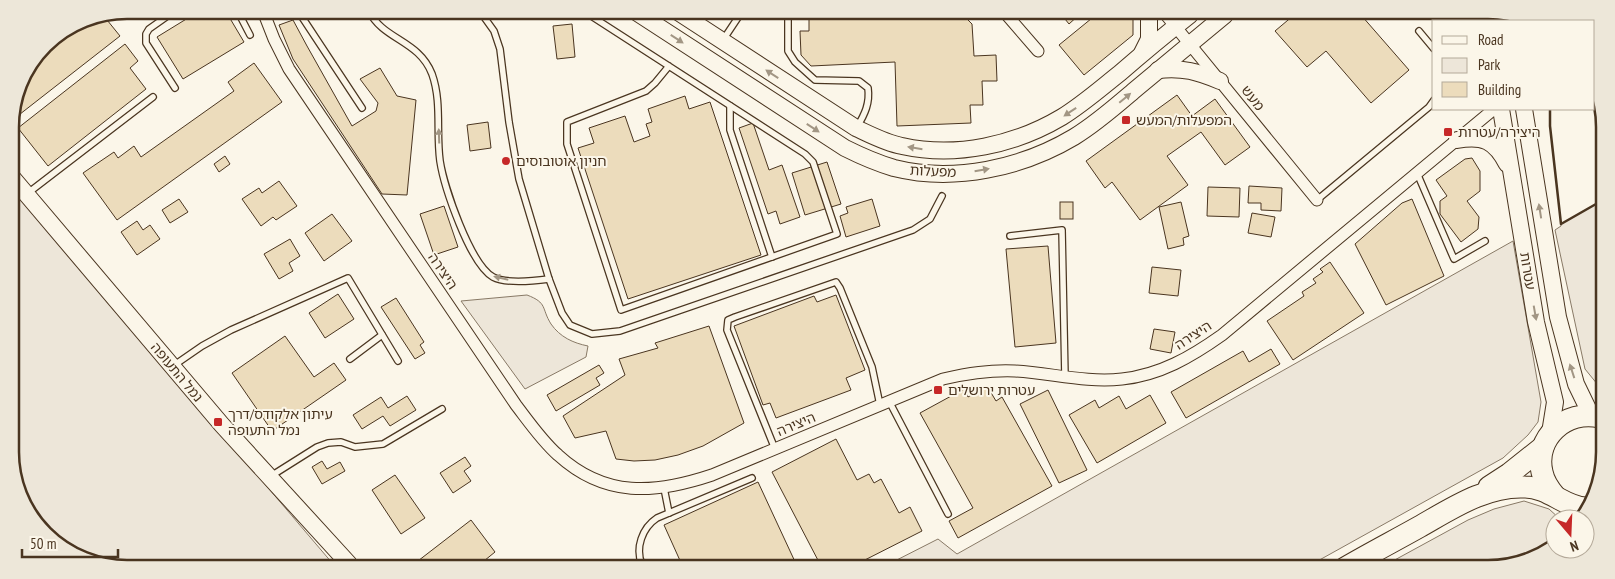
<svg xmlns="http://www.w3.org/2000/svg" width="1615" height="579" viewBox="0 0 1615 579" font-family="'PT Sans Narrow','Noto Sans Hebrew',sans-serif">
<style>
.green{fill:#ede6d9;stroke:#887966}
.building{fill:#ecdcbc;stroke:#4a3520}
.lines{fill:none;stroke-linecap:round;stroke-linejoin:round}
.lane-casing{stroke:#4a3520;stroke-width:8}
.street-casing{stroke:#4a3520;stroke-width:13}
.secondary-casing{stroke:#4a3520;stroke-width:18}
.highway-casing{stroke:#4a3520;stroke-width:23}
.lane{stroke:#fbf6e9;stroke-width:5.5}
.street{stroke:#fbf6e9;stroke-width:11}
.secondary{stroke:#fbf6e9;stroke-width:16}
.highway{stroke:#fbf6e9;stroke-width:21}
.wall{stroke:#4a3520;stroke-width:2.5}
.oneway{fill:#a29684}
.poi-dot{fill:#c62828;stroke:#fbf6e9;stroke-width:2}
.labels{text-anchor:middle;dominant-baseline:central;stroke-width:4;stroke-linejoin:round;paint-order:stroke}
.street-label{font-size:14px;fill:#4a3520;stroke:#fbf6e9}
.poi-label{font-size:14px;fill:#4a3520;stroke:#fbf6e9;text-anchor:start}
.rim{fill:none;stroke:#4a3520;stroke-width:2.5}
</style>
<rect width="100%" height="100%" fill="#fbf6e9"/>
<g class="green">
<path d="M11,186L333,564L90,563L39,529L12,475Z"/>
<path d="M1603,200L1600,385H1598L1585,369L1555,230L1561,226V224Z"/>
<path d="M1513,241L1541,402L1538,422L1528,435L1503,458L1305,568L885,566L938,539L957,554Z"/>
<path d="M527,295C548,303 541,308 551,324C560,337 573,343 588,346L586,357L525,389L461,301Z"/>
<path d="M1524,501L1549,509L1560,519H1555V546L1495,569L1380,568L1468,520L1494,509Z"/>
</g>
<g class="building">
<path d="M201,10H225L244,42L183,79L157,37Z"/>
<path d="M322,11H337L334,17Z"/>
<path d="M809,13H861V16L962,14L972,24L974,56L996,55L997,81H982L983,105H970L971,123L897,126L895,62L811,66L801,55L800,31H809Z"/>
<path d="M1061,14H1080L1069,24Z"/>
<path d="M1097,14H1129L1133,20V35L1084,75L1059,45Z"/>
<path d="M103,15L120,36L15,118L12,114L22,75L50,39L83,19Z"/>
<path d="M1294,15H1361L1409,70L1371,103L1326,51L1307,67L1275,31Z"/>
<path d="M1495,16H1505L1500,21Z"/>
<path d="M1510,16H1525L1533,21H1515Z"/>
<path d="M293,20L307,46L352,126L376,111L378,103L360,79L380,68L397,96L416,100L407,195L382,194L293,59L279,25Z"/>
<path d="M572,24L575,57L557,59L553,26Z"/>
<path d="M125,44L138,61L130,68L146,89L48,166L18,128Z"/>
<path d="M254,63L282,102L117,220L83,173L114,152L118,158L134,146L141,157L234,91L228,82Z"/>
<path d="M1177,95L1192,116L1215,99L1250,147L1225,165L1201,132L1167,156L1188,185L1140,220L1112,182L1105,188L1086,161Z"/>
<path d="M685,96L689,109L710,102L761,255L628,299L578,148L594,143L589,128L625,116L634,142L650,136L646,124L652,122L648,109Z"/>
<path d="M488,122L491,148L470,151L467,125Z"/>
<path d="M753,123L769,170L782,165L800,217L780,224L776,211L768,214L739,128Z"/>
<path d="M225,156L230,164L219,172L214,164Z"/>
<path d="M1472,158L1480,171V191L1467,201L1479,217L1478,229L1461,242L1440,214V201L1447,196L1436,180L1465,159Z"/>
<path d="M827,162L841,204L805,215L792,173Z"/>
<path d="M279,181L297,206L276,220L273,217L261,226L242,199L259,188L262,193Z"/>
<path d="M1249,186L1282,188L1281,211L1261,210V203H1248Z"/>
<path d="M1208,187L1240,188L1239,217L1207,216Z"/>
<path d="M179,199L188,212L170,223L162,210Z"/>
<path d="M872,199L880,226L846,237L840,216L848,213L846,207Z"/>
<path d="M1412,199L1444,276L1386,305L1355,244L1402,203Z"/>
<rect x="1060" y="202" width="13" height="17"/>
<path d="M1181,202L1189,236L1183,238L1184,245L1168,249L1159,207Z"/>
<path d="M444,206L458,247L434,255L420,214Z"/>
<path d="M1252,213L1275,217L1271,237L1248,233Z"/>
<path d="M332,214L352,241L324,261L305,233Z"/>
<path d="M137,221L143,230L150,225L160,239L137,255L121,232Z"/>
<path d="M290,239L300,256L289,263L293,271L279,279L264,254Z"/>
<path d="M1048,246L1056,343L1015,347L1006,249Z"/>
<path d="M1330,262L1364,313L1293,360L1267,321L1304,296L1302,292L1316,283L1313,279L1323,272L1320,269Z"/>
<path d="M1152,267L1181,270L1178,296L1149,293Z"/>
<path d="M338,294L354,319L325,338L309,313Z"/>
<path d="M836,295L865,370L846,378L851,390L776,418L770,403L763,405L734,326L814,296L817,302Z"/>
<path d="M396,298L424,342L420,345L425,353L415,359L381,307Z"/>
<path d="M709,326L744,423L703,446L678,455L655,460L634,461L616,459L606,431L575,438L563,416L625,375L619,359L658,348L655,343Z"/>
<path d="M1154,329L1175,332L1171,353L1150,349Z"/>
<path d="M285,336L314,377L334,363L346,380L272,431L232,373Z"/>
<path d="M1271,349L1280,364L1186,418L1171,392L1243,351L1249,362Z"/>
<path d="M599,365L604,373L596,378L600,385L556,411L547,395Z"/>
<path d="M987,386L996,401L1002,397L1052,486L958,538L949,521L973,508L920,413L964,389L968,397Z"/>
<path d="M1048,390L1087,470L1059,483L1020,404Z"/>
<path d="M1150,395L1166,423L1097,463L1069,415L1095,400L1099,408L1119,396L1126,409Z"/>
<path d="M407,396L416,410L390,426L383,416L362,429L353,415L381,397L388,408Z"/>
<path d="M836,439L857,480L869,474L874,483L881,479L899,513L910,507L922,531L853,566H821L772,472Z"/>
<path d="M465,457L471,466L464,471L471,481L453,493L440,473Z"/>
<path d="M322,461L327,469L340,462L345,471L322,484L312,467Z"/>
<path d="M395,475L425,518L401,534L372,490Z"/>
<path d="M758,482L797,566L682,565L664,525Z"/>
<path d="M471,520L495,552L479,565L414,564Z"/>
</g>
<g class="lines">
<defs>
<g id="lane">
<path d="M237,10L250,35"/>
<path d="M298,11L362,108"/>
<path d="M369,11C383,40 419,40 432,74C442,102 436,132 440,161C444,187 470,264 493,277C506,284 534,281 549,279"/>
<path d="M477,12L484,17L494,31L500,49L509,122L519,179L549,279L562,313L570,325L592,334L620,331L913,230L930,219L942,196"/>
<path d="M585,12C659,59 732,107 805,154L813,162L837,234L621,310L567,144V122L646,91L655,83L669,66"/>
<path d="M788,13V51L795,62L815,80L859,81L868,88C870,103 865,114 857,127"/>
<path d="M1419,31L1434,49"/>
<path d="M723,40L741,13"/>
<path d="M175,88L146,43V34L149,29L176,10"/>
<path d="M730,106V130L772,257"/>
<path d="M1417,173L1454,259L1485,241"/>
<path d="M28,193L153,97"/>
<path d="M1317,200L1429,107L1434,100"/>
<path d="M1010,236L1062,230L1065,377"/>
<path d="M350,359L382,335"/>
<path d="M173,366L202,346L231,330L348,278L398,361"/>
<path d="M889,401L948,514"/>
<path d="M775,449L727,330L728,320L735,317L836,282L840,288L872,367L880,405"/>
<path d="M271,476L317,447L328,443L341,442L355,447L383,444L442,409"/>
<path d="M664,488L669,513"/>
<path d="M642,565C635,548 642,528 657,518L752,478"/>
</g>
<g id="street">
<path d="M263,11L274,39L289,69L516,405C529,422 542,441 558,455C605,498 655,494 712,475L943,379C969,373 989,370 1015,371C1051,373 1086,383 1122,379C1160,375 1191,357 1222,335L1494,109"/>
<path d="M1006,14L1038,51"/>
<path d="M1166,15L1317,200"/>
</g>
<g id="secondary">
<path d="M636,12L845,148C861,156 877,163 894,168C954,183 1022,168 1074,137C1097,123 1117,105 1137,88C1167,63 1196,39 1225,15"/>
<path d="M678,12L856,128C871,135 886,143 902,146C956,158 1015,145 1062,117C1083,104 1101,88 1120,73C1143,53 1166,34 1190,15"/>
<path d="M1450,16L1455,21"/>
<path d="M1480,16L1485,21"/>
<path d="M1142,53L1149,39V14"/>
<path d="M1158,70C1183,67 1198,72 1220,81"/>
<path d="M1501,109L1536,322L1555,402L1550,433"/>
<path d="M1524,109L1558,317L1576,384L1591,415"/>
<path d="M1457,140C1483,135 1495,141 1507,164"/>
<path d="M11,176L222,425L349,564"/>
</g>
<g id="highway">
<path d="M1489,487L1509,474L1543,447"/>
<path d="M1555,496C1549,489 1544,482 1542,472C1534,438 1566,409 1600,417"/>
<path d="M1345,568C1369,554 1394,541 1419,527C1451,509 1486,485 1525,487C1549,487 1565,508 1586,508"/>
</g>
</defs>
<use href="#lane" class="lane-casing"/>
<use href="#street" class="street-casing"/>
<use href="#secondary" class="secondary-casing"/>
<use href="#highway" class="highway-casing"/>
<use href="#lane" class="lane"/>
<use href="#street" class="street"/>
<use href="#secondary" class="secondary"/>
<use href="#highway" class="highway"/>
<path class="wall" d="M1550,109V126L1561,224L1603,200"/>
</g>
<defs><path id="oneway-solid" d="M-6-.8H1V-3.2L6.5 0L1 3.2V.8H-6Z" transform="scale(1.25)"/></defs>
<g class="oneway">
<use href="#oneway-solid" transform="translate(677 39) rotate(33)"/>
<use href="#oneway-solid" transform="translate(772 74) rotate(-147)"/>
<use href="#oneway-solid" transform="translate(1125 98) rotate(-40)"/>
<use href="#oneway-solid" transform="translate(1070 112) rotate(146)"/>
<use href="#oneway-solid" transform="translate(813 128) rotate(33)"/>
<use href="#oneway-solid" transform="translate(439 136) rotate(-92)"/>
<use href="#oneway-solid" transform="translate(915 148) rotate(-171)"/>
<use href="#oneway-solid" transform="translate(982 170) rotate(-10)"/>
<use href="#oneway-solid" transform="translate(1540 211) rotate(-99)"/>
<use href="#oneway-solid" transform="translate(501 278) rotate(-167)"/>
<use href="#oneway-solid" transform="translate(1535 313) rotate(80)"/>
<use href="#oneway-solid" transform="translate(1572 371) rotate(-108)"/>
</g>
<g class="poi-dot">
<rect x="1121" y="115" width="10" height="10" rx="2.5"/>
<rect x="1443" y="127" width="10" height="10" rx="2.5"/>
<circle cx="506" cy="161" r="5"/>
<rect x="933" y="385" width="10" height="10" rx="2.5"/>
<rect x="213" y="417" width="10" height="10" rx="2.5"/>
</g>
<g class="labels">
<g class="street-label">
<text transform="translate(1253 98) rotate(51)">מעש</text>
<text transform="translate(933 171) rotate(3)">מפעלות</text>
<text transform="translate(443 271) rotate(56)">היצירה</text>
<text transform="translate(1528 271) rotate(81)">עטרות</text>
<text transform="translate(1193 335) rotate(-33)">היצירה</text>
<text transform="translate(177 372) rotate(50)">נמל התעופה</text>
<text transform="translate(796 424) rotate(-23)">היצירה</text>
</g>
<g class="poi-label">
<text x="1136" y="120">המפעלות/המעש</text>
<text x="1458" y="132">היצירה/עטרות</text>
<text x="516" y="161">חניון אוטובוסים</text>
<text x="948" y="390">עטרות ירושלים</text>
<text x="228" y="414">עיתון אלקודס/דרך<tspan x="228" dy="16">נמל התעופה</tspan></text>
</g>
</g>
<path d="M0 0H1615V579H0ZM127 19H1488A108 108 0 0 1 1596 127V452A108 108 0 0 1 1488 560H127A108 108 0 0 1 19 452V127A108 108 0 0 1 127 19Z" fill="#ede7d9" fill-rule="evenodd"/>
<path class="rim" d="M127 19H1488A108 108 0 0 1 1596 127V452A108 108 0 0 1 1488 560H127A108 108 0 0 1 19 452V127A108 108 0 0 1 127 19Z"/>
<rect x="1432" y="20" width="162" height="90" fill="#fbf6e9" stroke="#b4a999"/>
<rect x="1442" y="36" width="25" height="8" fill="#fbf6e9" stroke="#b4a999"/>
<text x="1478" y="45" font-size="15" fill="#4a3520">Road</text>
<rect x="1442" y="58" width="25" height="15" fill="#ede6d9" stroke="#b4a999"/>
<text x="1478" y="70" font-size="15" fill="#4a3520">Park</text>
<rect x="1442" y="82" width="25" height="15" fill="#ecdcbc" stroke="#b4a999"/>
<text x="1478" y="95" font-size="15" fill="#4a3520">Building</text>
<g transform="translate(1570 534) rotate(161)"><circle r="24" fill="#fbf6e9" stroke="#b4a999"/>
<path d="M0-4L9 19L0 12L-9 19Z" fill="#c62828"/>
<text y="-8" font-size="14" font-weight="bold" text-anchor="middle" fill="#4a3520">N</text>
</g>
<path d="M22 549v8h96v-8" fill="none" stroke="#4a3520" stroke-width="2.5"/>
<text x="30" y="549" font-size="15" fill="#4a3520" stroke="#fbf6e9" stroke-width="4" paint-order="stroke">50 m</text>
</svg>
